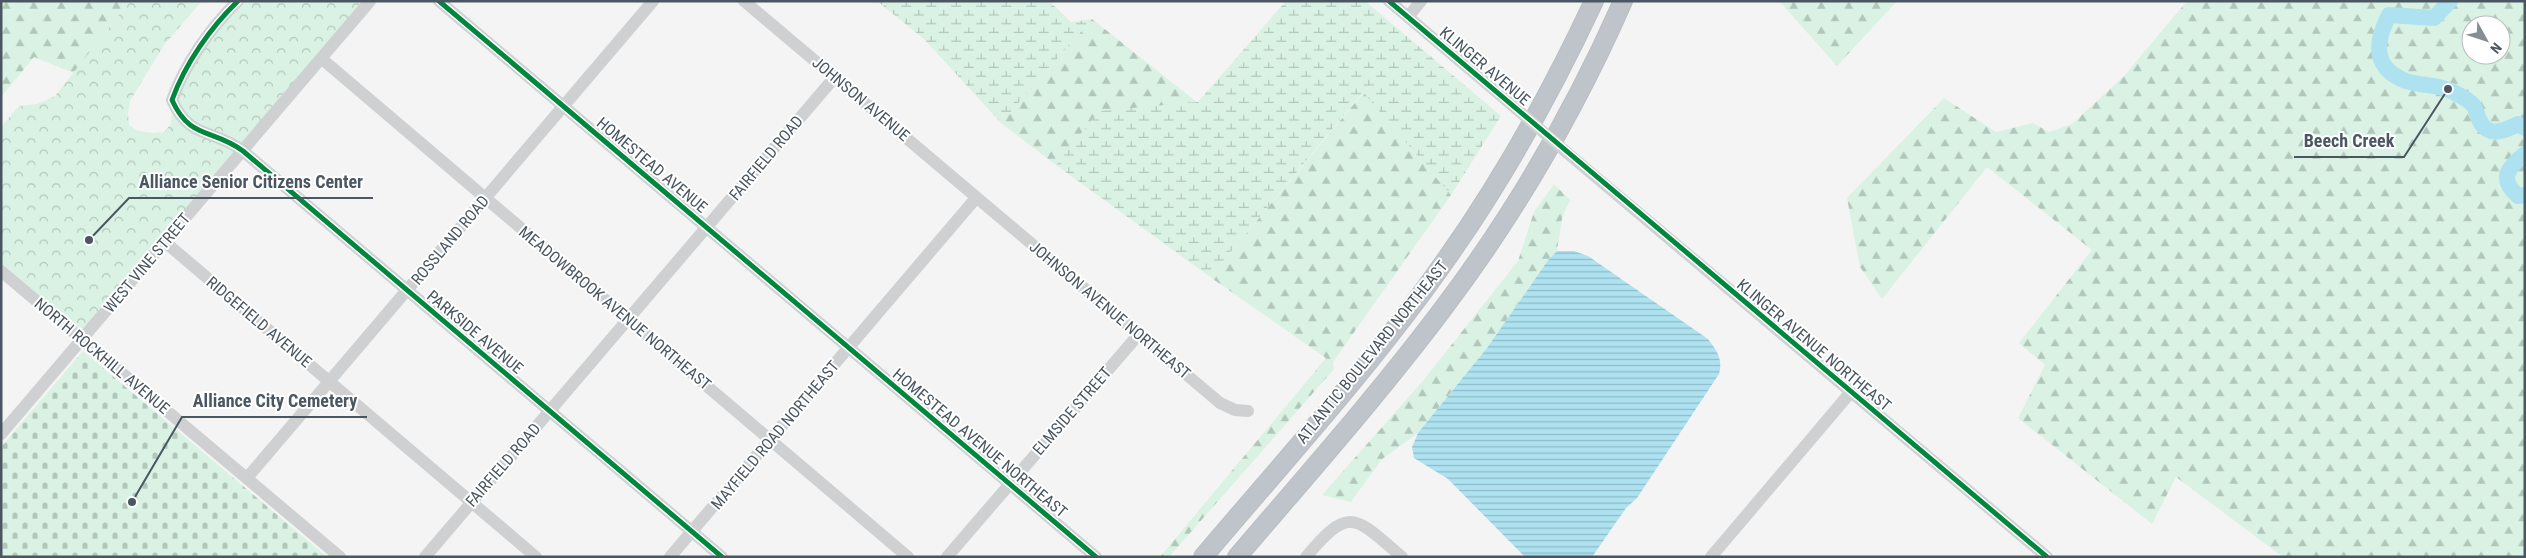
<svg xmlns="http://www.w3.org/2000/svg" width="2526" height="558" viewBox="0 0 2526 558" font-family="'Roboto Condensed',sans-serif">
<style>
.forest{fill:url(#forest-firs);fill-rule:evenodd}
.wetland{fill:url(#wetland-marsh)}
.cemetery{fill:url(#cemetery-stones)}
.park{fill:url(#park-crowns)}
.water{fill:url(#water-rules)}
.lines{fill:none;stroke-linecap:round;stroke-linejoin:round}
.river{stroke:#aee2f0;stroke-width:16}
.highway-casing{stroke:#b9bec3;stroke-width:20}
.minor{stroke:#ced0d2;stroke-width:12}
.highway{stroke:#bec4c9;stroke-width:18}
.minor-bridge{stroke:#ced0d2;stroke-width:12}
.cycleway-casing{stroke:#fff;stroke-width:8}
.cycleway{stroke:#00873e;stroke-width:5}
.labels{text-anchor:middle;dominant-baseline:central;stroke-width:4;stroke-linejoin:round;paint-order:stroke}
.street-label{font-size:16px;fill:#4a5661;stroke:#fff}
.leader{fill:none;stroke:#4a5661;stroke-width:2}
.callout-dot{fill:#4a5661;stroke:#fff;stroke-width:2}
.callout-label{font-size:18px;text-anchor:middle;font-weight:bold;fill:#4a5661;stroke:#fff;stroke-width:4;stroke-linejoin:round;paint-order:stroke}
</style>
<defs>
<pattern id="forest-firs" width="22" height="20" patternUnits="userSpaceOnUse" patternTransform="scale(1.25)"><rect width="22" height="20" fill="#d9f2e3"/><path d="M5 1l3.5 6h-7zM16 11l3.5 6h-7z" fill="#b2c7bb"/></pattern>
<pattern id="wetland-marsh" width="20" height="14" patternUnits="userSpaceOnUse" patternTransform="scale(1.25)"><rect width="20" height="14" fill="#d9f2e3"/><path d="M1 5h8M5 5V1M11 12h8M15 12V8" fill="none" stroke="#b2c7bb"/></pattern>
<pattern id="cemetery-stones" width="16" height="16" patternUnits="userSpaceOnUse" patternTransform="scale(1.25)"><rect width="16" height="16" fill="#d9f2e3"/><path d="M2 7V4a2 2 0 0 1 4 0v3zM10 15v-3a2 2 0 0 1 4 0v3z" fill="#b2c7bb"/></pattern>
<pattern id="park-crowns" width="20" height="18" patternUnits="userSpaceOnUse" patternTransform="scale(1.25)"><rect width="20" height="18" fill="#d9f2e3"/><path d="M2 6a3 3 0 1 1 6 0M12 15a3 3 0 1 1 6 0" fill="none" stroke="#b2c7bb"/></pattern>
<pattern id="water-rules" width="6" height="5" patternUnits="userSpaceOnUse" patternTransform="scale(1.25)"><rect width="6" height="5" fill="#aee2f0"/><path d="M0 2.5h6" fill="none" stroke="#90bac6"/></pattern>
</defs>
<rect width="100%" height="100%" fill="#f4f4f4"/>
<g class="forest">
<path d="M1,1H130L74,73L34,57L1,97Z"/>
<path d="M1779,1H1897L1837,66Z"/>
<path d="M2187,1H2525V557H2283L2176,477L2152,524L2018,418L2045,365L2019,343L2092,250L1987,167L1882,299L1860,267L1847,198L1944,98L1996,132L2033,123L2049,132L2072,124L2124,76ZM2471,25H2501V55H2471Z"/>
<path d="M1092,19L1198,103L1099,111L1056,165L1001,123Z"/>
<path d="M1364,92L1451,195L1333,362L1334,369L1169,557H1160L1326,358L1210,277Z"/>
<path d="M1554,184L1570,200L1562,218L1557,251L1549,259L1487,348L1418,433L1381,460L1351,502L1322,495L1422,382L1518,261L1534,212Z"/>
</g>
<g class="wetland">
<path d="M877,1H1049L1071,22L1092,19L1001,123L924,39Z"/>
<path d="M1286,1H1365L1501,116L1451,195L1363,92L1210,277L1056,165L1099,111L1198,102Z"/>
</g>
<path class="cemetery" d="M83,351L327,557H1V447Z"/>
<path class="park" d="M130,1H202L164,45L130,101L128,114L129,125L138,131L153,133L164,132L171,124L173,101L193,59L243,1H364L79,334L1,268V127L19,106L37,104L55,96Z"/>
<path class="water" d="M1557,251H1574L1588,256L1708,339C1717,351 1723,359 1719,374L1637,498L1626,508L1592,557H1525L1448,479L1414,458L1412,447L1418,433L1487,348L1549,259Z"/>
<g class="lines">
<g class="river">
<path d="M2450,1L2434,18L2389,15C2375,42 2372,68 2406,81C2420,86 2437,84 2451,91C2459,95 2467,98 2473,105C2477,110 2477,117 2481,123C2490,138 2506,130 2518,124L2525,128"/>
<path d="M2525,154C2508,167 2498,179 2518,196L2525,195"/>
</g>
<defs>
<g id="highway">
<path d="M1203,557C1285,460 1372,365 1445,261C1503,179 1552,91 1594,1"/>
<path d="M1237,557C1307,475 1378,395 1442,310C1514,215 1575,110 1623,1"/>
</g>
</defs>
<use href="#highway" class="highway-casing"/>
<g class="minor">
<path d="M238,1C210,28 185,64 172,100C190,140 212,128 243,151L722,557"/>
<path d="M439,1L1096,557"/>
<path d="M744,1L1220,403L1235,410L1248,411"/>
<path d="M1389,1L1512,105"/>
<path d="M1408,17L1421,1"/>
<path d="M322,59L908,557"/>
<path d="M1565,151L2047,557"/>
<path d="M165,242L536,557"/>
<path d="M1,271L340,557"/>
<path d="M1,434L370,1"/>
<path d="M247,478L653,1"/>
<path d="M425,557L834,78"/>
<path d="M670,557L976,198"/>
<path d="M947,557L1139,334"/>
<path d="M1306,557C1350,504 1355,517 1402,557"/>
<path d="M1711,557L1850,393"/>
</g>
<use href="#highway" class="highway"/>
<path class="minor-bridge" d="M1512,105L1565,151"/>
<defs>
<g id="cycleway">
<path d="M238,1C210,28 185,64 172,100C190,140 212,128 243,151L722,557"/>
<path d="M439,1L1096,557"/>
<path d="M1389,1L2047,557"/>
</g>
</defs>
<use href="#cycleway" class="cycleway-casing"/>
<use href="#cycleway" class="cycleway"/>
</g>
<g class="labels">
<g class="street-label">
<text transform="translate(1485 66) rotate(40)">KLINGER AVENUE</text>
<text transform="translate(861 99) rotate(40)">JOHNSON AVENUE</text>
<text transform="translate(766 158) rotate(-50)">FAIRFIELD ROAD</text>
<text transform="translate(652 165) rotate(40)">HOMESTEAD AVENUE</text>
<text transform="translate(450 240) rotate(-50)">ROSSLAND ROAD</text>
<text transform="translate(147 263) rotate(-50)">WEST VINE STREET</text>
<text transform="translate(615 308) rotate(40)">MEADOWBROOK AVENUE NORTHEAST</text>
<text transform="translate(1110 310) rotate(40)">JOHNSON AVENUE NORTHEAST</text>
<text transform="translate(259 322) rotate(40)">RIDGEFIELD AVENUE</text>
<text transform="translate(475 332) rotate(40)">PARKSIDE AVENUE</text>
<text transform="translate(1814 345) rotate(40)">KLINGER AVENUE NORTHEAST</text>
<text transform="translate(1372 352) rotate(-51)">ATLANTIC BOULEVARD NORTHEAST</text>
<text transform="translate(102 356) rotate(40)">NORTH ROCKHILL AVENUE</text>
<text transform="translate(1072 411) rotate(-49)">ELMSIDE STREET</text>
<text transform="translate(775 435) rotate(-50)">MAYFIELD ROAD NORTHEAST</text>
<text transform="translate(980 443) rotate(40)">HOMESTEAD AVENUE NORTHEAST</text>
<text transform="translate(503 465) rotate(-49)">FAIRFIELD ROAD</text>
</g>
</g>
<path class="leader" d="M2448 89L2404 157H2294M89 240L129 198H373M132 502L182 417H367"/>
<g class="callout-dot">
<circle cx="2448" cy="89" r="5"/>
<circle cx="89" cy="240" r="5"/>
<circle cx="132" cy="502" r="5"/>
</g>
<g class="callout-label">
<text x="2349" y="147">Beech Creek</text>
<text x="251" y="188">Alliance Senior Citizens Center</text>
<text x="275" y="407">Alliance City Cemetery</text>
</g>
<rect width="2526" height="558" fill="none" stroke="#4a5661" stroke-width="5"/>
<g transform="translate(2486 40) rotate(130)"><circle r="24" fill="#ffffff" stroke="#b7bbc0"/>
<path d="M0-4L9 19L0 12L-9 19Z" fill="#868d94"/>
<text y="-8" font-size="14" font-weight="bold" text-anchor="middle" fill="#4a5661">N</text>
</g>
</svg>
